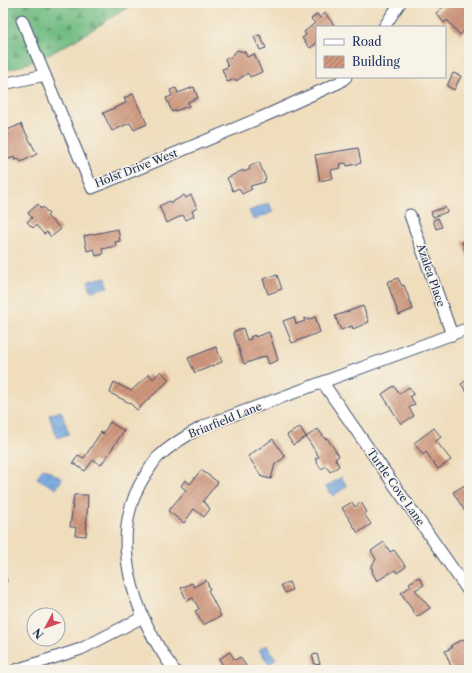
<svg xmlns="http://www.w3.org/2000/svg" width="472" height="673" viewBox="0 0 472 673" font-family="'Libre Caslon Text',serif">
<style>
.forest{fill:url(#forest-firs);stroke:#467570}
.water{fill:url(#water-waves);stroke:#476a9e}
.building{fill:url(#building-hatch)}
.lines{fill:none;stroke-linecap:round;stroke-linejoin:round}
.street-casing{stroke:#3b496c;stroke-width:13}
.street{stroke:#fff;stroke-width:11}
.labels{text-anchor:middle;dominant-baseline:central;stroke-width:3;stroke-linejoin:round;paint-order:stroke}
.street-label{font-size:11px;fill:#1b2f5e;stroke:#f7f3e8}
</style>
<defs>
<pattern id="forest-firs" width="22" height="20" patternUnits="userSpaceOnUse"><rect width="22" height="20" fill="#70bb82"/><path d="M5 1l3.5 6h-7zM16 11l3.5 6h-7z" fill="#5b986e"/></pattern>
<pattern id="water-waves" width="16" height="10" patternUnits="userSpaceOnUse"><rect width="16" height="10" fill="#73a6df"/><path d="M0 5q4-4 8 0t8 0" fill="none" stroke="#5e88b8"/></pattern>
<pattern id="building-hatch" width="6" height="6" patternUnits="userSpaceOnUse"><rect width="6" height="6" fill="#cf967b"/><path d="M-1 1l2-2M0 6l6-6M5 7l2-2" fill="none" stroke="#a77b68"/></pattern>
</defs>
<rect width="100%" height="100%" fill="#f7f3e8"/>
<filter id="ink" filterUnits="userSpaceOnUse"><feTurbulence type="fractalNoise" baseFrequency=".025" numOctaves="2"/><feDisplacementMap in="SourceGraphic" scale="8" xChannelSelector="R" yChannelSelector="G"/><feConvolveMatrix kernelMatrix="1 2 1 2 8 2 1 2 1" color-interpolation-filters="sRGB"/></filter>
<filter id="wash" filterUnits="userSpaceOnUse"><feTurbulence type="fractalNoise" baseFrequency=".012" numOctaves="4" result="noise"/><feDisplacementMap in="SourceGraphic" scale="16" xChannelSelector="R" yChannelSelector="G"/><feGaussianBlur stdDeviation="0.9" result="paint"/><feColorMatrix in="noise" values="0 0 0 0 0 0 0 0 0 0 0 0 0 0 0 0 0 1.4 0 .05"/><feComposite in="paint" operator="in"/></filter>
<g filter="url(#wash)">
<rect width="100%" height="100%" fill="#efddbc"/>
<path class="forest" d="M3,3H135C92,29 52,59 3,71Z"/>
<g class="water">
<path d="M269,203L273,212L253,220L249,211Z"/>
<path d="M106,277L108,287L91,291L88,281Z"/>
<path d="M61,411L69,434L57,438L49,415Z"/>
<path d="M43,468L62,479L56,489L37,478Z"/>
<path d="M341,477L347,486L333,496L326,487Z"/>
<path d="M266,645L276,659L269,664L259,650Z"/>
</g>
<g id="blocks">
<g class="building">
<path d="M448,3H469V27L460,35L447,20L444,23L436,13Z"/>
<path d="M325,13L334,25L332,27H317V43L310,48L302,38L306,35L304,32L315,23L311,19L317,14L320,18Z"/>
<path d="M260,35L266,48L260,50L254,37Z"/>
<path d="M237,50L245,52L247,57L254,54L262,72L250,77L248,73L236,81L235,79L227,82L222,69L228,67L225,59L231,57Z"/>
<path d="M453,73L461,76L454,90L447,86Z"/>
<path d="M194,87L198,98L188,102L189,106L172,112L166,98L172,96L170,90L176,88L178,93Z"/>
<path d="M133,94L147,124L134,130L130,123L112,131L103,113L126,103L124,98Z"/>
<path d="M21,124L37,154L21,162L19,159L15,160L14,157L4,161L3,132Z"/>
<path d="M358,148L361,163L347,166L346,163L340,164L341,168L331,170L333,178L320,181L315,155Z"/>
<path d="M259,162L266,179L264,180L265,182L250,186L252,189L242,194L239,188L233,191L227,178L243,170L244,172L250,169L249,167Z"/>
<path d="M184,195L186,198L191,195L197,208L192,211L194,216L186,220L183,215L167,223L159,206L170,201L171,203Z"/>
<path d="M38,204L41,209L43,207L49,214L47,216L61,229L51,237L47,232L44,234L36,225L33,228L27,222L32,218L28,213Z"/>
<path d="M445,207L447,212L433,217L431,212Z"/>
<path d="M438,218L442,227L436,229L433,220Z"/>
<path d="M118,229L120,241L115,242L116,246L102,249L103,254L96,256L94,249L87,251L84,236Z"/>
<path d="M469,239V261L462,242Z"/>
<path d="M277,275L282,289L268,294L263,279Z"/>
<path d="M398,278L402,286L404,285L413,309L399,315L387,282Z"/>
<path d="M363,306L369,322L353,329L352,326L341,330L335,316Z"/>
<path d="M294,317L296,324L305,321L304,319L306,318L307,320L315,317L320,332L292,343L283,321Z"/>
<path d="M243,328L247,340L251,339L250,337L255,335V337L269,332L278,360L269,364L266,356L244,364L233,332Z"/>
<path d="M216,347L222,362L195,373L188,358Z"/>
<path d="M161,371L169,380L137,410L130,403L110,393L114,382L131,391L149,374L153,379Z"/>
<path d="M469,378V395L461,384Z"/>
<path d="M394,386L399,394L409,387L414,394L410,396L415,404L409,408L414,416L401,424L382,394Z"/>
<path d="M110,422L124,431L101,465L93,460L85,471L73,463L78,455L84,458L101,432L103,434Z"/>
<path d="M300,427L306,437L293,445L287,435Z"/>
<path d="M434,428L441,437L436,441L451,460L438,469L426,452L423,455L414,443Z"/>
<path d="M318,429L325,439L327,438L339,456L335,459L339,466L330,472L326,466L321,469L315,459L319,457L306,437Z"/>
<path d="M273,439L285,457L275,464L271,479L262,477L248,456Z"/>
<path d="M201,470L218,482L203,501L210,509L204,517L194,509L184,523L168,511L186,490L181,486L185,480L190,484Z"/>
<path d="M465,485L469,491V518L453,492Z"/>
<path d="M74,495H88L86,536L75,535L76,527H70Z"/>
<path d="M352,502L355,507L361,502L367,512L364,514L371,524L358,533L342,508Z"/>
<path d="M384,542L390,552L394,550L406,567L397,573L395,570L377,581L372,572L373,571L371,567L376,559L371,551Z"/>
<path d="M3,568L7,582L3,583Z"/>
<path d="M419,577L424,585L415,590L430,608L417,617L401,593L411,586L409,583Z"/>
<path d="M206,580L210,589L208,590L221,616L203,625L195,611L199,609L193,598L187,601L181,588L192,583L194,587Z"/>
<path d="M289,582L292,590L285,593L281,585Z"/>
<path d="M465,639L469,650L466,651L469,659V670H456L455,668L452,669L445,651L452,648L451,645Z"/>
<path d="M230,652L235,660L240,657L249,670H229L227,667L225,668L219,659Z"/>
<path d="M317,654L320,664L315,665L312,655Z"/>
<path d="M417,667L418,670H409Z"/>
</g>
</g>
</g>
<g filter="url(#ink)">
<use href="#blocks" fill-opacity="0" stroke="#3b496c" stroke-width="1"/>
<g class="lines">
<defs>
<g id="street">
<path d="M22,20L92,188L267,115L340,82L346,77"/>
<path d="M384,27L400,3"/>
<path d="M3,84L45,75"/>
<path d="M410,215L452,335"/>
<path d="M323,383L469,592"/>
<path d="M16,670L81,649L143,617"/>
<path d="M174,670C134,615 105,536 146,474C150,469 153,462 158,457C172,444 187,435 204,426L469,328"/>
</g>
</defs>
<use href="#street" class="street-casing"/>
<use href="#street" class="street"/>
</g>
</g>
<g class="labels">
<g class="street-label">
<text transform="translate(136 168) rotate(-21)">Holst Drive West</text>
<text transform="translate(431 275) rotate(71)">Azalea Place</text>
<text transform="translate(225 420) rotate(-22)">Briarfield Lane</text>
<text transform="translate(396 487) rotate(55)">Turtle Cove Lane</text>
</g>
</g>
<rect width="472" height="673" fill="none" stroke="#f7f3e8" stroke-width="16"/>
<rect x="316" y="26" width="130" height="52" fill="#f7f3e8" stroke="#9fa5b1"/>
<rect x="324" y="39" width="20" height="6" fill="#ffffff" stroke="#9fa5b1"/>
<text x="352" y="46" font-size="12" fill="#1b2f5e">Road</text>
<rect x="324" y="56" width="20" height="12" fill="url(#building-hatch)" stroke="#9fa5b1"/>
<text x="352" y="66" font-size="12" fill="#1b2f5e">Building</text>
<g transform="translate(46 627) rotate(229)"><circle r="19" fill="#f7f3e8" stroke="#9fa5b1"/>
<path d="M0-3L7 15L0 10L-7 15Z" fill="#d1495b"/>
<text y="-6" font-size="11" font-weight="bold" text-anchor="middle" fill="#1b2f5e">N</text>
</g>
</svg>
